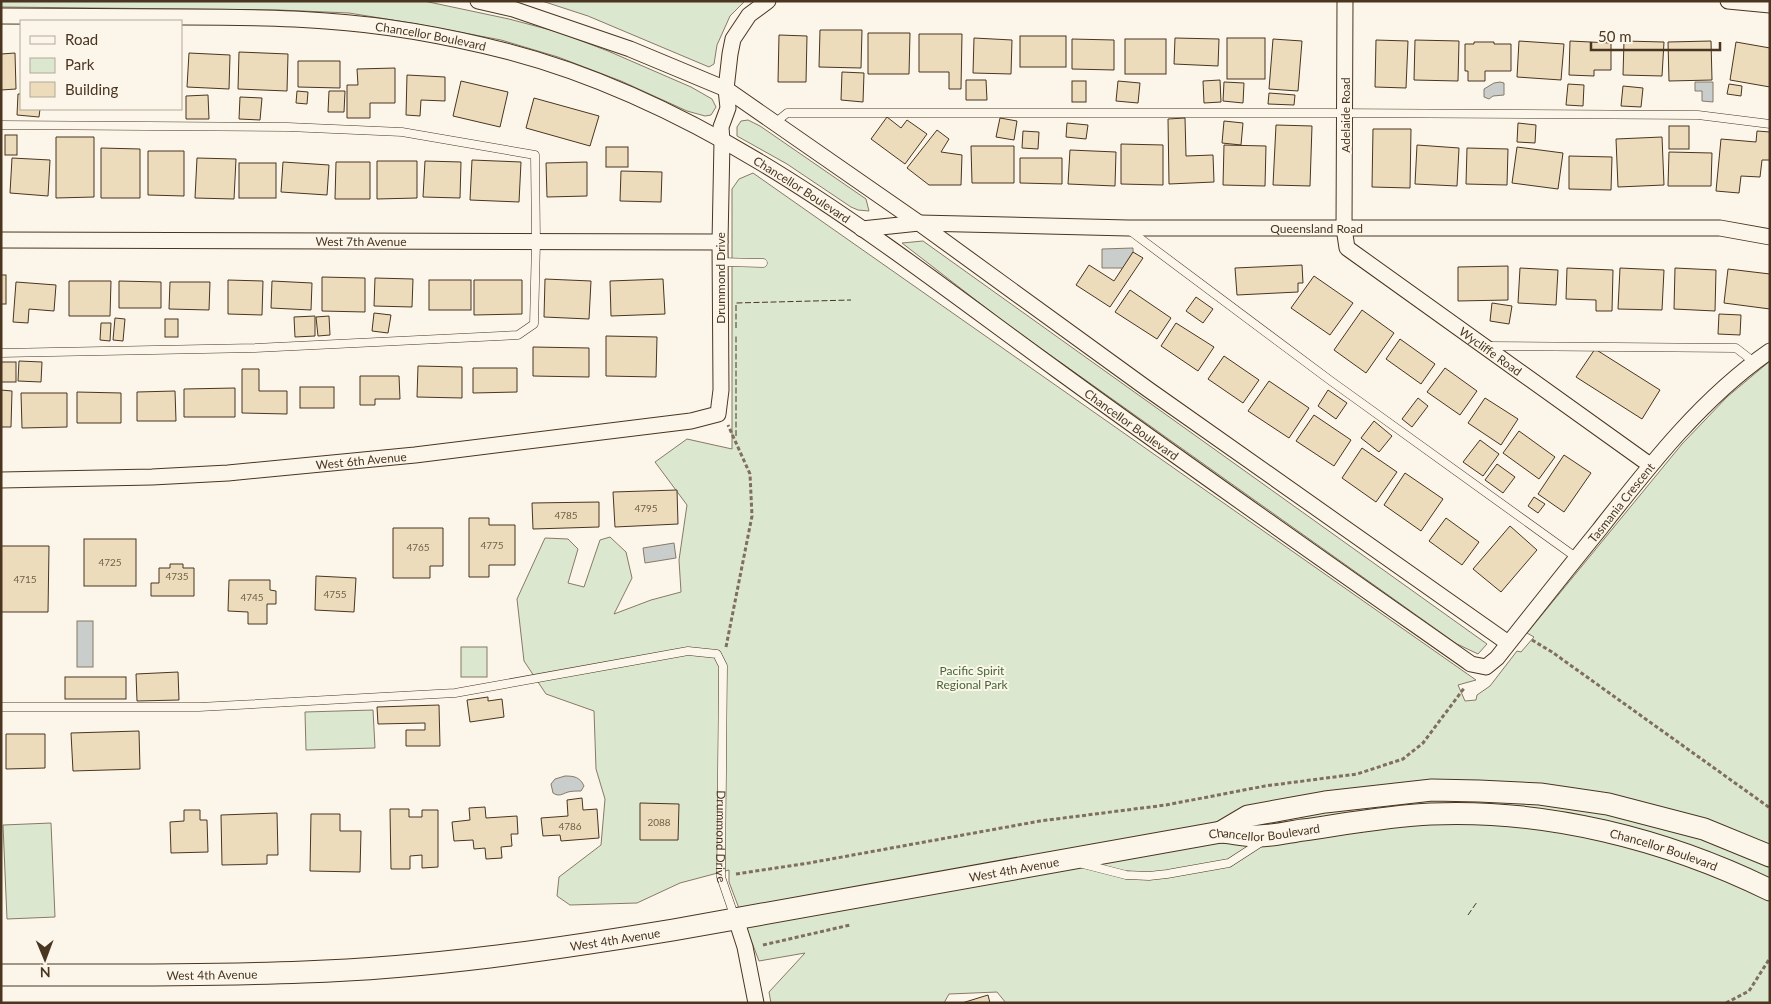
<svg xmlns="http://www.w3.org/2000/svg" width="1771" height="1004" viewBox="0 0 1771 1004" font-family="Lato,sans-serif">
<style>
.green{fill:#dce7d0;stroke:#887966}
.water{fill:#c9cecd;stroke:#887966}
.building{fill:#ecdcbc;stroke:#4a3520}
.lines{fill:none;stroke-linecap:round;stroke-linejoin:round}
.service-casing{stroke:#4a3520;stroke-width:9}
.minor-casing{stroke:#4a3520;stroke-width:17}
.secondary-casing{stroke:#4a3520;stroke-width:23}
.path{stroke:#7f6f5c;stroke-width:3;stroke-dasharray:4 2.5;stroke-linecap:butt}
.service{stroke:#fbf6e9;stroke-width:8}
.minor{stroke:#fbf6e9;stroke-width:15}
.secondary{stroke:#fbf6e9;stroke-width:21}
.fence{stroke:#4a3520;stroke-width:1;stroke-dasharray:6 2.5;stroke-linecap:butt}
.labels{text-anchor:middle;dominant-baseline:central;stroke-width:4;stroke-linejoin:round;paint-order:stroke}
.number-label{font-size:10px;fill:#725f47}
.street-label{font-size:12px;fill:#4a3520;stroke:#fbf6e9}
.park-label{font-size:12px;fill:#436837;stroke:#fbf6e9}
</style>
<rect width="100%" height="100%" fill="#fbf6e9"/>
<g class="green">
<path d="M1,1H424L509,19L558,32L608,51L691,87L712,99L716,107L711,115L705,116L687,111L621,81L558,57L501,40L417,24L349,13L279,10L1,7Z"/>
<path d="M542,1H745L730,16L717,45L714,64L709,67L588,16Z"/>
<path d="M748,120L760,126L866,199L869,211L858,210L851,207L787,164L737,136V127L741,121Z"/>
<path d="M753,173L1476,680L1458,685L1465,701L1476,700L1477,695L1490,686L1517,651L1521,652L1534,637L1527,633L1682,444L1727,397L1770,361V1003H1006L997,992L949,994L944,1003H771L769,992L805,953L759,961L729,882V870L680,883L637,903L570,905L557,896L559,877L601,845L605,799L596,769L594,711L546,694L524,661L517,599L545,538L568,539L578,549L568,583L584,587L600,540L610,537L626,552L632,578L614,614L651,600L681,592L679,560L687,505L655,462L687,439L732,449V189L739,179Z"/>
<path d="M923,241L1487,644L1478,654L1457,644L1008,325L902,243Z"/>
<rect x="461" y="647" width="26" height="30"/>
<path d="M373,710L375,748L306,750L305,712Z"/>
<path d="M51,823L55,917L7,919L3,825Z"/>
</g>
<g class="water">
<path d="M1500,82L1504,83V95L1493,96L1489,99L1484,97V89L1494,83Z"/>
<path d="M1695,82H1713V102L1702,101V91H1695Z"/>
<path d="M1133,248V252L1123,268H1102V249Z"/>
<path d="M674,543L676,558L645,563L643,548Z"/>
<rect x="77" y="621" width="16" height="46"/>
<path d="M565,776C574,776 580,777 584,786L581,791C577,791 572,791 568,792C562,794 559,797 553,793L551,784L555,779Z"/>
</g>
<g class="building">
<path d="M820,30H862L861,68L819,67Z"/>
<path d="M868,33H910L909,74H868Z"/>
<path d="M919,34H962L961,89H949V72H919Z"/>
<path d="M779,35L807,36L806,82H778Z"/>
<rect x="1020" y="36" width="46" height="31"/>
<path d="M974,38L1012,40L1011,74L973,73Z"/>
<path d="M1175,38L1219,39L1218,66L1174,64Z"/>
<rect x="1227" y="38" width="38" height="41"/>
<path d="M1072,39L1114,40V70L1072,69Z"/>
<rect x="1125" y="39" width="41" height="35"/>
<path d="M1273,39L1302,41L1298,91L1269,89Z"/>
<path d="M1376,40L1408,41L1406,88L1375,87Z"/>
<path d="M1415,40L1459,41L1458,81L1414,80Z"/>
<path d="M1519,41L1564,44L1561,80L1517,77Z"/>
<path d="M1570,41L1611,43V70H1594V76L1569,75Z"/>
<path d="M1624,41L1664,42L1662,76L1623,75Z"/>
<path d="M1711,41L1712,80L1669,81L1668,42Z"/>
<path d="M1474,42H1494V44H1511V71H1485V81H1468V71H1465V44H1474Z"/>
<path d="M1736,42L1770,48V87L1730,80Z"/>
<path d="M239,52L288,54L287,91L238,89Z"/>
<path d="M15,53L16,89L1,90V54Z"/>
<path d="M189,53L230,55L229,89L187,87Z"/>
<path d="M298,61H340V88L298,87Z"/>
<path d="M395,68V103H370V118H347V85H358L357,69Z"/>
<path d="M842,72L864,73L863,102L841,100Z"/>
<path d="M407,75L445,77V101L421,100L420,116L406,115Z"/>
<path d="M966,80H986L987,100H966Z"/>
<path d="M1220,80L1221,102L1204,103L1203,81Z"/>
<path d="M461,81L508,92L500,127L453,116Z"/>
<rect x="1072" y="81" width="14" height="21"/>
<path d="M1118,81L1140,83L1138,103L1116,101Z"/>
<path d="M1224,82L1244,83L1243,103L1223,101Z"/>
<path d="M1568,84L1584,85L1583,106L1566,105Z"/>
<path d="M1729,84L1742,86L1741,96L1727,94Z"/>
<path d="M1623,86L1643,88L1641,107L1621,106Z"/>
<path d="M297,91L308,92L307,104L296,103Z"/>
<path d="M329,91H345L344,112H328Z"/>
<path d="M1269,93L1295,95L1294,105L1268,104Z"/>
<path d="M18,94H21V109H40L39,117L17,115Z"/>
<path d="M208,95L209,119H186V96Z"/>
<path d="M240,97L262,98L260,120L239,119Z"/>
<path d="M534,98L599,116L590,146L526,128Z"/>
<path d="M887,117L901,128L907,120L927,134L905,164L871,139Z"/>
<path d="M1000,118L1017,121L1014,140L996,137Z"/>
<path d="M1185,118L1186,156L1213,155L1214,182L1169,184L1168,119Z"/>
<path d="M1224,121L1243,123L1241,145L1222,143Z"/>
<path d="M1067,123L1088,125L1086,139L1066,137Z"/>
<path d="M1518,123L1536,125L1535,143L1517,142Z"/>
<path d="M1276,125L1312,126L1310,186L1273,185Z"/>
<rect x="1669" y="126" width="20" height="23"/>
<path d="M1373,129H1411L1410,188L1372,187Z"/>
<path d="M937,130L949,139L941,152L962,155L961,185H929L907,168Z"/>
<path d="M1023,131L1039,132L1038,149L1022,148Z"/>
<path d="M1757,131L1770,132V160H1762L1760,177L1741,176L1739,193L1716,191L1721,139L1756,142Z"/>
<rect x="5" y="135" width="12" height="20"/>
<path d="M56,137H94V197L56,198Z"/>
<path d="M1662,137L1664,185L1618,187L1616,139Z"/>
<path d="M1121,144L1163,145V185L1121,184Z"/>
<path d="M1224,145L1266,146L1265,186L1223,185Z"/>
<path d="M1417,145L1459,148L1457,186L1415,184Z"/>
<path d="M971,146H1014V183H972Z"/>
<rect x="606" y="147" width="22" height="20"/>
<path d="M1517,147L1563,153L1558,189L1512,183Z"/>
<path d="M101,148L140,149V198H101Z"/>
<path d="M1467,148L1508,149L1507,185L1466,184Z"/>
<path d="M1070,150L1116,152L1115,186L1068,184Z"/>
<path d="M148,151H184V196L148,195Z"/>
<path d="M1669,152L1712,153L1711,186H1668Z"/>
<path d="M1569,156L1612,157L1611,190L1569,189Z"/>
<path d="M12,158L50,160L48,196L10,193Z"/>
<path d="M197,158L236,159L234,199L195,198Z"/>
<path d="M1020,158H1062V184L1020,183Z"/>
<path d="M472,160L521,162L519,202L470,200Z"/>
<path d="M377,161H417V198L377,199Z"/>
<path d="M425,161L461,162L460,198L423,197Z"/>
<path d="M283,162L329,165L327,195L281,192Z"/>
<path d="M336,162H370V199H335Z"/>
<path d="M587,162V196L547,197L546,163Z"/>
<rect x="239" y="163" width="37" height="35"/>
<path d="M621,171L662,172L661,202L620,201Z"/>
<path d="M1133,252L1143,258L1110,307L1076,285L1089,265L1114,281Z"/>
<path d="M1302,265L1303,283H1298V292L1237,295L1235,268Z"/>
<path d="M1508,266V300L1458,301V267Z"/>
<path d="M1520,268L1558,270L1556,305L1518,303Z"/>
<path d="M1567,268L1613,270L1612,311H1596V300L1566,299Z"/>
<path d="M1620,268L1664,270L1662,310L1618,309Z"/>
<path d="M1675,268L1716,270L1715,311L1674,309Z"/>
<path d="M1728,269L1770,274V309L1724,303Z"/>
<rect x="1" y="275" width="5" height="29"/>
<path d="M1314,276L1353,303L1330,335L1291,308Z"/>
<path d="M322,277L365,278V312L322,311Z"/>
<path d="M375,278L413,279L412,307L374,306Z"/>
<path d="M545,279L591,281L589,319L544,317Z"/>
<path d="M663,279L665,314L611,316L610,281Z"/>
<path d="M228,280L263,281L262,315L228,314Z"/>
<rect x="429" y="280" width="42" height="30"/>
<path d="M474,280H522V314L474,315Z"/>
<path d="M69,281H111L110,316H69Z"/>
<path d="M119,281L161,282V308H119Z"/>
<path d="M272,281L312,283L311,310L271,308Z"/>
<path d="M16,282L56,285L54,311L29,309L28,323L13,322Z"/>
<path d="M170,282H210L209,310L169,309Z"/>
<path d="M1130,290L1171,318L1157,339L1115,312Z"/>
<path d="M1196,297L1213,309L1203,323L1186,311Z"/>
<path d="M1492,303L1512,306L1509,324L1490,321Z"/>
<path d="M1362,310L1394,333L1366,373L1334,350Z"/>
<path d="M374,313L391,315L388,333L372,331Z"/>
<path d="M1719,314L1741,315L1740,335L1718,334Z"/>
<path d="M315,316V336L295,337L294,317Z"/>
<path d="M329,316L330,335L318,336L316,317Z"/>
<path d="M115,318L125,319L123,341L113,340Z"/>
<rect x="165" y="319" width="13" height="18"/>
<path d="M101,323H111L110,341L100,340Z"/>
<path d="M1176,323L1214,347L1198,371L1161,346Z"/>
<path d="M606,336L657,337L656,377L606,376Z"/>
<path d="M1400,339L1435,364L1421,384L1386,359Z"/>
<path d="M533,347L589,348V377L533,376Z"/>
<path d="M1595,349L1660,390L1642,419L1576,377Z"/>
<path d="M1224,356L1259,380L1243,403L1208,379Z"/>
<path d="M19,361L42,362L41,382L18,381Z"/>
<rect x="1" y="362" width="15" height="20"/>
<path d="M418,366L462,367V398L417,397Z"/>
<path d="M473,368H517V392L473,393Z"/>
<path d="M1445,368L1477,391L1460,415L1427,392Z"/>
<path d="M242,369H259V391H287V414L242,413Z"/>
<path d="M360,376H399L400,399H375V405H360Z"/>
<path d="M1269,381L1309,408L1289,438L1248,411Z"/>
<rect x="300" y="387" width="34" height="21"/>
<path d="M235,388V417H184V389Z"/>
<path d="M1,390L12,391L11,427H1Z"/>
<path d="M1328,390L1347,403L1336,419L1318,406Z"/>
<path d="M175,391L176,421H137V392Z"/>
<path d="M77,392L121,393V423H77Z"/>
<path d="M21,393H67V427L22,428Z"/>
<path d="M1418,398L1428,406L1412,427L1402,419Z"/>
<path d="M1485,398L1518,419L1501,445L1468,423Z"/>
<path d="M1314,415L1351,440L1334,466L1296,441Z"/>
<path d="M1374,421L1392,436L1379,452L1361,438Z"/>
<path d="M1519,431L1555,457L1539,479L1503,453Z"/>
<path d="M1480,440L1499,454L1483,476L1463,462Z"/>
<path d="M1362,448L1397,472L1376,502L1342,478Z"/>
<path d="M1564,455L1591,473L1564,512L1538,494Z"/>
<path d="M1497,464L1515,477L1503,493L1485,480Z"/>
<path d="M1405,473L1443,499L1421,531L1384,505Z"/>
<path d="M677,490L678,524L615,527L613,492Z"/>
<path d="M1534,497L1545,504L1538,513L1528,506Z"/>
<path d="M599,502V527L533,529L532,503Z"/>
<path d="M469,518H489V525H515V565H489V577H469Z"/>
<path d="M1446,518L1479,542L1462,565L1429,541Z"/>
<path d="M1510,526L1537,550L1501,592L1473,569Z"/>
<path d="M393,528H443V566H430V578H393Z"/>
<rect x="84" y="539" width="52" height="47"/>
<path d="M1,546H49L48,612H1Z"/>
<path d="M170,564H183V568H194V596H151V583H159V568H170Z"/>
<path d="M316,576L356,578L354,612L315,610Z"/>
<path d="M229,580H270V590L276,591V604H267V624H248V612L228,611Z"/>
<path d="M178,672L179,700L137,701L136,674Z"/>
<rect x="65" y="677" width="61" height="22"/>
<path d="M488,697V701L502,699L504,717L470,722L467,700Z"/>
<path d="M439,705L440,746H406V730H425V723L378,724L377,707Z"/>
<path d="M139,731L140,769L73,771L71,733Z"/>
<path d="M6,734H45V768L6,769Z"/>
<path d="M582,798L583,810L597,809L599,838L561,841L560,835L543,836L541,818L568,816L567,800Z"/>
<path d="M640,803L679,804L678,840H640Z"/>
<path d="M485,807L486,818L517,816L518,834H511L512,846L501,847L502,858L486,859L485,848L474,849L473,840L454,841L452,822L470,820L469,808Z"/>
<path d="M390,809H409V817H422V810H438V867L422,868V855L410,856V869H391Z"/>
<path d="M184,810H200V820H207L208,852L171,853L170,822L184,821Z"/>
<path d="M277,813L278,855H267V864L222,865L221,815Z"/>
<path d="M311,814H340V831H361L360,872L310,871Z"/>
<path d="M988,995L990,1003H962Z"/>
</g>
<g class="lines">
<defs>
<g id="service">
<path d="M775,123L787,113H1327L1698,115L1770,124"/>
<path d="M1,125L288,127L402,132L535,155L536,242L534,324L518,335L255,348L1,353"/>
<path d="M1129,230L1331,381L1577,558"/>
<path d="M720,262L763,263"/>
<path d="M1488,346L1736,348L1754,362"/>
<path id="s1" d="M1,707H199L455,693L688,651L717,654L723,666L721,877L735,918"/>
<path d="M1083,864L1126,875L1149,876L1167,874L1229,863L1263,841"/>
</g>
<g id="minor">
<path d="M478,1L513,9L630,49L726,89L919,223L1149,390L1508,643"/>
<path id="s2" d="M1345,1L1344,228L1347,248L1650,465"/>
<path d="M1728,1L1770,5"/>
<path id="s3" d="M1,16C62,16 123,17 184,17C232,17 279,17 326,21C386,25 447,36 506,51C715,105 886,246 1057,370C1194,470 1333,567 1471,664L1486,667L1497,658C1531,615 1565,572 1599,530C1650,465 1702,398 1770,351"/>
<path id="s4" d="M862,229L919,223L1128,228H1720L1770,237"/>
<path id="s5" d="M1,240L720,242"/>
<path id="s6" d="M1,480L152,477L228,473L415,455L691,421L718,414L721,390L720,242L722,141L721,127L728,108L726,89L730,54L733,39L749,15L768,1"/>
<path d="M736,919L745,947L756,1003"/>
</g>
<g id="secondary">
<path d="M1221,832L1248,816L1325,802L1432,790L1479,791L1540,794L1608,804L1704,829L1770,856"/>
<path id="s7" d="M1,975C102,975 203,976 304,972C428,968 551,950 673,930L1221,832C1233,833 1246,836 1258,836C1273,836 1289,832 1303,830C1345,824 1388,816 1431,814C1546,809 1666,839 1770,890"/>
</g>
</defs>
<use href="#service" class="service-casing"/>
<use href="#minor" class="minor-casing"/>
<use href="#secondary" class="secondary-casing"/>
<g class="path">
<path d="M1532,640L1552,652L1770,808"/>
<path d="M726,647L752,516L750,474L728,425"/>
<path d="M736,874L809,863L1040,821L1166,805L1265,786L1357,774L1403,759L1423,743L1465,687"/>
<path d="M763,945L850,925"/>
<path d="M1726,1003L1749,991L1770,958"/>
</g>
<use href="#service" class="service"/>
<use href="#minor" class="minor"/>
<use href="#secondary" class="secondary"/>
<g class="fence">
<path d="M736,328V303L851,300"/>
<path d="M736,436V335"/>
<path d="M1468,915L1477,902"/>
</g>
</g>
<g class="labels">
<g class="number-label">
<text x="646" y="508">4795</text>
<text x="566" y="515">4785</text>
<text x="492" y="545">4775</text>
<text x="418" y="547">4765</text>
<text x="110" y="562">4725</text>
<text x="177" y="576">4735</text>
<text x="25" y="579">4715</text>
<text x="335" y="594">4755</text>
<text x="252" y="597">4745</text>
<text x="659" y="822">2088</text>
<text x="570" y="826">4786</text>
</g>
<g class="street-label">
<text stroke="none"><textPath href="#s3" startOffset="431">Chancellor Boulevard</textPath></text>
<text transform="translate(1345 115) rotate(-90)">Adelaide Road</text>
<text stroke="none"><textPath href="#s3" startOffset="836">Chancellor Boulevard</textPath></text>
<text stroke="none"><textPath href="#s4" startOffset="455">Queensland Road</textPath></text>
<text stroke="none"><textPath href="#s5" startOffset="360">West 7th Avenue</textPath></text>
<text transform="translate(720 278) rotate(-90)">Drummond Drive</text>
<text stroke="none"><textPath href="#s2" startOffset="424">Wycliffe Road</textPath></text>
<text stroke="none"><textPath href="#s3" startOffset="1241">Chancellor Boulevard</textPath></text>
<text stroke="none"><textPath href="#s6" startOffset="361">West 6th Avenue</textPath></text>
<text stroke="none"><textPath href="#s3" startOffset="1885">Tasmania Crescent</textPath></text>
<text stroke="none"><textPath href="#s7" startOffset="1275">Chancellor Boulevard</textPath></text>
<text stroke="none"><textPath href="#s1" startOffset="904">Drummond Drive</textPath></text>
<text stroke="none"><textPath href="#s7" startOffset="1680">Chancellor Boulevard</textPath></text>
<text stroke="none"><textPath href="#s7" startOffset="1021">West 4th Avenue</textPath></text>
<text stroke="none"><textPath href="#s7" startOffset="616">West 4th Avenue</textPath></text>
<text stroke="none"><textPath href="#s7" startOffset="211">West 4th Avenue</textPath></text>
</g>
<g class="park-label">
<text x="972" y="670">Pacific Spirit<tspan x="972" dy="14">Regional Park</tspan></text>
</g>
</g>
<rect width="1771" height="1004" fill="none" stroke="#4a3520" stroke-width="5"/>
<rect x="20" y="20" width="162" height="90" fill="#fbf6e9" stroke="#b4a999"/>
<rect x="30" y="36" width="25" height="8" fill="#fbf6e9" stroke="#b4a999"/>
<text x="65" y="45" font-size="15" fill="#4a3520">Road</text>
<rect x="30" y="58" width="25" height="15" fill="#dce7d0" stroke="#b4a999"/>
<text x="65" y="70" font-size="15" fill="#4a3520">Park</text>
<rect x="30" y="82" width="25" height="15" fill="#ecdcbc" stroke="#b4a999"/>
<text x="65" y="95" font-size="15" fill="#4a3520">Building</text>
<g transform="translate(45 959) rotate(179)" stroke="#fbf6e9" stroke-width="4" paint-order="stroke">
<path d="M0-4L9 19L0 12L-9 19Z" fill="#4a3520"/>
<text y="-8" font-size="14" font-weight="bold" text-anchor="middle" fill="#4a3520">N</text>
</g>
<path d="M1591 42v8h129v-8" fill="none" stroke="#4a3520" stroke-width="2.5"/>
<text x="1598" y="42" font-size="15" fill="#4a3520" stroke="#fbf6e9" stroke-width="4" paint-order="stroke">50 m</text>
</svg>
